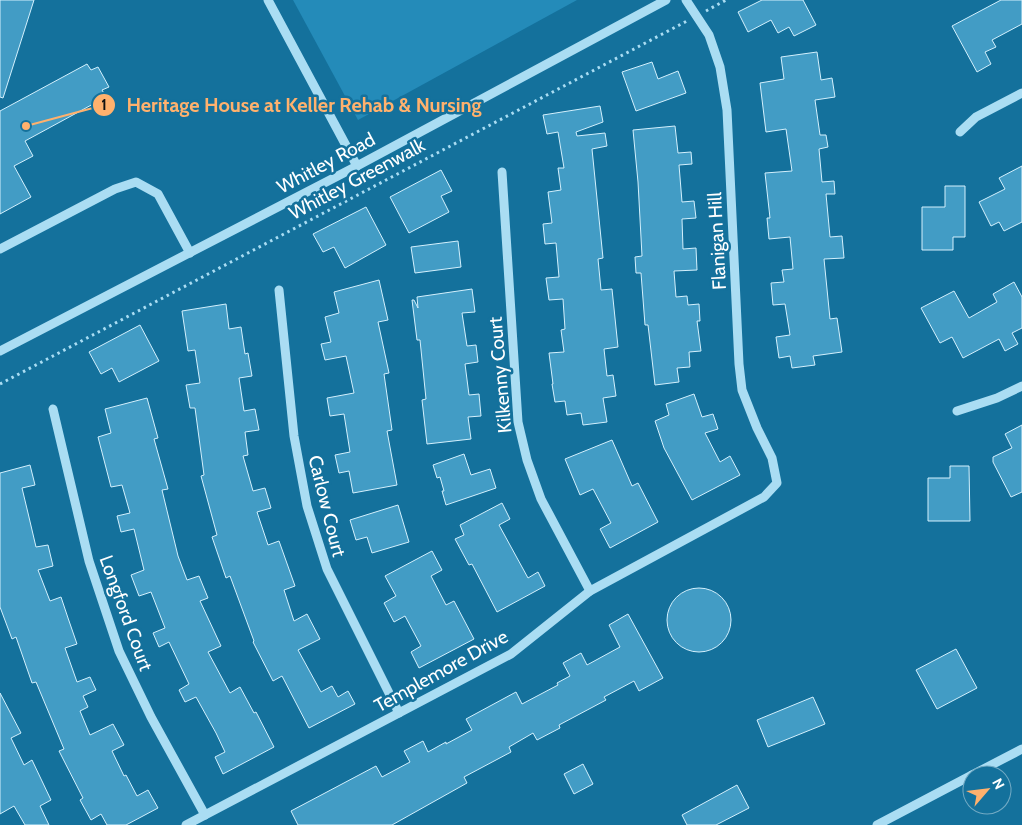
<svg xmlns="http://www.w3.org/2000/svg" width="1022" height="825" viewBox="0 0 1022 825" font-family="Cabin,sans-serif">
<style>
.green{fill:#248bb9}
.building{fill:#429cc5;stroke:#d3f0fd}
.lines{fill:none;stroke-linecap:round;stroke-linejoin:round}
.path{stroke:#aaddf3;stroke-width:3;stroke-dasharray:2.5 4;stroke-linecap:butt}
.minor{stroke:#aaddf3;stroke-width:9}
.labels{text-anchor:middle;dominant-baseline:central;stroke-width:5;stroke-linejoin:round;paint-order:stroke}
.street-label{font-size:19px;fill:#fff;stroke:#14719c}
.leader{fill:none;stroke:#ffb16d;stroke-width:2}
.callout-dot{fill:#ffb16d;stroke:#14719c;stroke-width:2}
.mark-label{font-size:15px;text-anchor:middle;font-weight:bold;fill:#111}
.callout-label{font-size:20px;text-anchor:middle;font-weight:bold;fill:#ffb16d;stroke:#14719c;stroke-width:5;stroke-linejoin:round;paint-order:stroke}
</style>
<rect width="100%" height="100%" fill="#14719c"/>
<path class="green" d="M293,0H577L358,120Z"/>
<g class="building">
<path d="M0,0H34L3,98L0,97Z"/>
<path d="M762,0H803L816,25L794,36L789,27L778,33L771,20L748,32L738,12Z"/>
<path d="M1001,0H1022V24L992,40L996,47L985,52L991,64L977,72L952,26Z"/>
<path d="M817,52L821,80L832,78L835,97L815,100L820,135H826L828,147L819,149L822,182L834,181L835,194H826L830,237L842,236L844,258L824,259L830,319L837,318L842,352L813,356L815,365L792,368L790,356L779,358L776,337L790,335L785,304L773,305L771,283L784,282L782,270L793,269L790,237L769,239L767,218H770L765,173L792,171L786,129L766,132L760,83L784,79L781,57Z"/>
<path d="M652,62L658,79L678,71L686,93L636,111L622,72Z"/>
<path d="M87,64L91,70L98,67L109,87L102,90L106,97L25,141L33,156L14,166L31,197L0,214V111Z"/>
<path d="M600,106L603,122L576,132L577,136L605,133L607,146L592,149L603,258L598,259L601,290L612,289L618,347L604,349L607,376L613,375L616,396L603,398L607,422L583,425L581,413L567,415L565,401L555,402L552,384H553L549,353L564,352L561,330L565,329L563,299L549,300L546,278L559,277L556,243L545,244L543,224L552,223L548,192L561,190L558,168H564L558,132L547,134L543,115Z"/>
<path d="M675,126L678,153L691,152L692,164L679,165L682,202L694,201L696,218L682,219L683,249L696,248L697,270L674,271L676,297L687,296L688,305L699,304L700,321H697L701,351L689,352L690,367L677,368L679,382L655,385L648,325H645L641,273H636L635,257L642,256L638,182L633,130Z"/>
<path d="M1022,166V222L1004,231L999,222L991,226L979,202L1005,189L999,178Z"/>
<path d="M441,170L452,191L441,196L449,212L409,233L390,197Z"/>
<path d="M945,186H965V237H953V250H922V207H945Z"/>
<path d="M366,207L386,245L345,268L334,247L323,252L313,234Z"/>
<path d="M458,241L461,267L415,273L411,247Z"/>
<path d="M379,280L388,320L378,322L389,373L384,374L392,430L387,431L397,485L353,493L349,471L339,473L335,455L350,452L344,414L330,416L327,398L354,393L346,356L325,360L321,344L331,342L325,317L339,313L334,292Z"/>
<path d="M1014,282L1022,297V328L1012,333L1018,344L1005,351L999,339L963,358L952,337L940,343L921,308L954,291L969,318L997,302L993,294Z"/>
<path d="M472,289L475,312L462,313L467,346L476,345L478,362L465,364L469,395L479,394L481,416L468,417L471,439L427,444L422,400L426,399L420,340H417L412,300H414L418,308L417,297Z"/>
<path d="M226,304L229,329L241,327L245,354L248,353L252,376L239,378L244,411L255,409L259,430L245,432L248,455L243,456L253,491L265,488L271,508L257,512L268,545L279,541L295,586L284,590L294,621L307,614L320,639L298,650L321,692L332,686L338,697L348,691L355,704L309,728L282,676L273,681L253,642L254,641L230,576L226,578L212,537L217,535L201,476L204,475L195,408H190L186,385L200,383L195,350L188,351L182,311Z"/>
<path d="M140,325L159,361L119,382L112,368L101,374L89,352Z"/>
<path d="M694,394L702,417L713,414L718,429L705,433L720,462L730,456L740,475L692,500L664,448L655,421L669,415L666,404Z"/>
<path d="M147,398L158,438L154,439L168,489L162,490L178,556L187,580L199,576L208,598L200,601L221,646L208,652L230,693L240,687L254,713L256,712L274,747L223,774L215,757L225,752L216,733L196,697L185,702L179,690L189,684L169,642L159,647L153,633L165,628L151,592L139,596L131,575L144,570L134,529L121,532L117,516L130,513L122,485L111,487L98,437L111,433L105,409Z"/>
<path d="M1022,425V492L1011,497L993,462V457L1012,448L1005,434Z"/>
<path d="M612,440L632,486L638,483L658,522L610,548L600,529L611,523L593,489L580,495L565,459Z"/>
<path d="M464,454L471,475L490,469L496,488L446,505L442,491H444L440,477L437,478L433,465Z"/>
<path d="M30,465L35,485L22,488L28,513L36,547L48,545L53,566L38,570L50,601L61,597L68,618L77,644L65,648L77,682L90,677L96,690L83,696L88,707L80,711L90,735L113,724L124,745L112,751L124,776L126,775L137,796L148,790L158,808L126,825H107L101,814L91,820L80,800L83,798L59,751L64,749L36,682L32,683L16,637L12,639L0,607V473Z"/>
<path d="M950,466H969L970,521H928V478H950Z"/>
<path d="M502,503L510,519L499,525L528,578L538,572L545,586L497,612L472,564L469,565L455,539L464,535L460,525Z"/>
<path d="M398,505L409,542L372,553L367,537L356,540L350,520Z"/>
<path d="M432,551L442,570L431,576L446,605L454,601L474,639L419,668L411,652L421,646L405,616L394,622L384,603L396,596L385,576Z"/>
<circle cx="699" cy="620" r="32"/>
<path d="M628,614L663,678L639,691L634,681L604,697L606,700L559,725L560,728L537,740L533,733L509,747L511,752L464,777L467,783L392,825H298L291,811L376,766L382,777L410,762L404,751L423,741L428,752L446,742V744L472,730L466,719L516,692L522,704L558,685L557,683L570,676L563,663L581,653L587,665L620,647L609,625Z"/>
<path d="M956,649L977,688L937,709L916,670Z"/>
<path d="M0,693L21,733L11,738L24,765L32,760L51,800L40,806L49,825H25L14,806L0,814Z"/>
<path d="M813,697L825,724L768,747L757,720Z"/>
<path d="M583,764L593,784L574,794L564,774Z"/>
<path d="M737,785L749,808L716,825H687L682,815Z"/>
</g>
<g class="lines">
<g class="path">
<path d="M706,11L726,0"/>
<path d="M0,384L687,21"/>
</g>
<g class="minor">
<path d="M268,0L357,166"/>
<path d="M960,132L976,117L1022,93"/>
<path d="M502,172L518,422L527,460L541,499L590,591"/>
<path d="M0,249L115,189L136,182L158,194L190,253"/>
<path d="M279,290L294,436L307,506L327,569L399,713"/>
<path d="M0,351L357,166L666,0"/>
<path d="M53,409L89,561L119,651L151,717L205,815"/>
<path d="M957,411L997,398L1022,386"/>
<path d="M972,775L1022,749"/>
<path d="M186,825L511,654L590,591L764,497L777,483L772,458L757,428L742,390L739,364L727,110L720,67L709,35L686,0"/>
<path d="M877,825L972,775"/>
</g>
</g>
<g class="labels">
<g class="street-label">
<text transform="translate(326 163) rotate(-28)">Whitley Road</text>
<text transform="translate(357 179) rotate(-28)">Whitley Greenwalk</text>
<text transform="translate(717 241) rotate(-93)">Flanigan Hill</text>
<text transform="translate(500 375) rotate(-95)">Kilkenny Court</text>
<text transform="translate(327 506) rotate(76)">Carlow Court</text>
<text transform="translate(126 613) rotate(70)">Longford Court</text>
<text transform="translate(441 671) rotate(-29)">Templemore Drive</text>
</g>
</g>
<path class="leader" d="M26 126L104 105"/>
<g class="callout-dot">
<circle cx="26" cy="126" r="5"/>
<circle cx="104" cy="105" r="12"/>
</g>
<g class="mark-label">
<text x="104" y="110">1</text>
</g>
<g class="callout-label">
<text x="304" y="112">Heritage House at Keller Rehab &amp; Nursing</text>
</g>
<g transform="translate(987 790) rotate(62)"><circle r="24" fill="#14719c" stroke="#72aac4"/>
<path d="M0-4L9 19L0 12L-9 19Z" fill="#ffb16d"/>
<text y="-8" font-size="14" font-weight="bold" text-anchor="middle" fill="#ffffff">N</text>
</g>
</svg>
